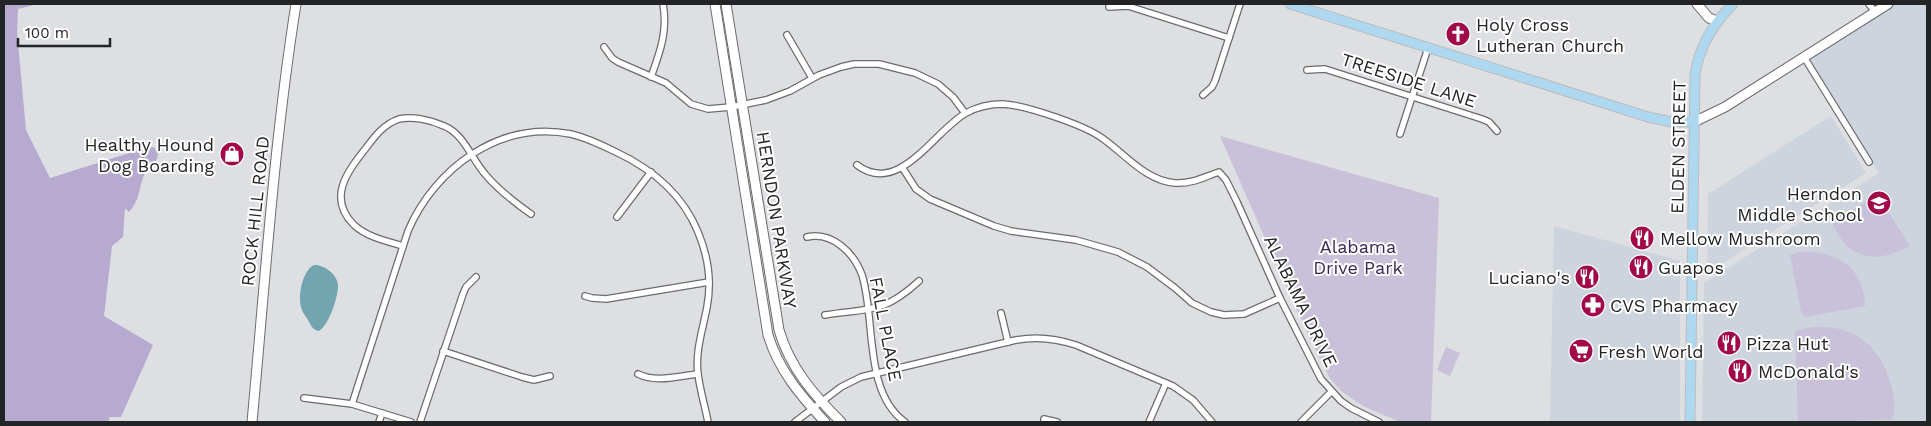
<svg xmlns="http://www.w3.org/2000/svg" width="1931" height="426" viewBox="0 0 1931 426" font-family="'Work Sans',sans-serif">
<style>
.built{fill:#cdd4dd}
.green{fill:#c9c1d9}
.forest{fill:#b7aad0}
.water{fill:#73a5b0}
.lines{fill:none;stroke-linecap:round;stroke-linejoin:round}
.street-casing{stroke:#6a6c6e;stroke-width:8}
.secondary-casing{stroke:#6a6c6e;stroke-width:11}
.primary-casing{stroke:#bdbdbe;stroke-width:11}
.street{stroke:#fff;stroke-width:5.5}
.secondary{stroke:#fff;stroke-width:9}
.primary{stroke:#aed8ef;stroke-width:9}
.labels{text-anchor:middle;dominant-baseline:central;stroke-width:4;stroke-linejoin:round;paint-order:stroke}
.poi-label{font-size:18px;fill:#232425;stroke:#fff;text-anchor:start}
.street-label{font-size:18px;fill:#232425;stroke:#fff}
.park-label{font-size:18px;fill:#3b2758;stroke:#fff}
</style>
<rect width="100%" height="100%" fill="#dddfe2"/>
<g class="built">
<path d="M1894,4H1927V422H1702L1704,283L1879,173L1809,57Z"/>
<path d="M1831,116L1866,173L1707,273L1708,194Z"/>
<path d="M1554,226L1680,261V422H1550Z"/>
</g>
<g class="green">
<path d="M1220,136L1439,198L1431,422H1400L1363,406L1341,391L1329,377L1293,302Z"/>
<path d="M1872,198L1880,199L1910,246C1876,264 1849,261 1832,223Z"/>
<path d="M1798,252C1835,249 1864,267 1865,306L1806,317L1802,314L1801,311L1790,255Z"/>
<path d="M1812,327C1855,325 1880,345 1891,385C1894,396 1897,409 1892,419L1835,422L1798,421L1795,331Z"/>
<path d="M1446,347L1460,353L1450,376L1437,370Z"/>
</g>
<path class="forest" d="M4,4H38L18,9L17,32L26,130L50,178L139,150L154,147L158,154C156,166 149,164 145,173C138,188 141,199 129,212L125,208L123,237L112,246L104,316L153,345L121,417H110L108,422H4Z"/>
<path class="water" d="M314,265C324,265 336,273 338,284C339,295 329,325 319,331C312,330 311,325 308,320C306,317 303,313 302,310C297,297 302,271 314,265Z"/>
<g class="lines">
<defs>
<g id="street">
<path d="M1869,4L1875,12"/>
<path d="M1109,7L1128,6L1229,38"/>
<path d="M787,35L812,78"/>
<path d="M604,47L612,58L618,62L666,83L691,104L708,109L731,107L766,100L790,91L819,75L841,67L854,64H879L915,73L938,84L953,97L965,113"/>
<path d="M1804,57L1869,162"/>
<path d="M1307,70L1325,69L1482,119L1489,122L1497,131"/>
<path d="M651,77C660,52 668,31 663,4"/>
<path d="M1203,95L1212,87L1215,81L1240,4"/>
<path d="M1400,134L1428,48"/>
<path d="M857,165C899,197 935,130 966,113C977,107 990,104 1003,104C1025,105 1084,125 1102,138C1125,154 1146,181 1175,183C1192,184 1204,177 1219,172L1226,180L1237,202L1280,298L1321,379L1341,401L1351,408L1379,422"/>
<path d="M902,167L916,189L930,199L994,226L1011,231L1076,240L1118,252L1147,267L1175,288L1192,303L1211,312L1224,315L1244,314L1280,298"/>
<path d="M617,217L651,172"/>
<path d="M807,237C832,231 854,253 862,275C876,319 863,392 905,422"/>
<path d="M403,246C386,241 367,237 354,225C327,198 347,172 366,148C375,136 384,124 399,119C413,116 431,120 444,126C464,134 471,158 485,174C498,190 514,202 531,214"/>
<path d="M585,296L592,298L606,299L709,282"/>
<path d="M1001,313L1008,342"/>
<path d="M825,315C870,308 883,314 919,281"/>
<path d="M443,351L522,377L534,380L550,376"/>
<path d="M638,374C656,383 678,376 698,374"/>
<path d="M304,398L352,404L411,422"/>
<path d="M352,404L408,231C435,168 500,120 571,134C587,138 602,145 616,152C652,169 683,195 698,232C708,256 712,281 707,307C703,329 695,351 698,374C700,390 705,406 708,422"/>
<path d="M1044,419L1057,422"/>
<path d="M379,422L382,413"/>
<path d="M420,422L463,294L466,287L476,277"/>
<path d="M795,422L841,387L861,377L1016,340C1037,336 1055,338 1076,345L1173,386L1193,400L1212,422"/>
<path d="M1149,422L1166,383"/>
<path d="M1301,422L1331,392"/>
</g>
<g id="secondary">
<path d="M715,4L768,335C779,371 801,396 825,422"/>
<path d="M726,4L779,330C790,368 814,395 841,422"/>
<path d="M1697,4L1709,18L1717,21"/>
<path d="M1694,122L1725,107L1888,4"/>
<path d="M252,422C265,283 274,142 296,4"/>
</g>
<g id="primary">
<path d="M1290,4L1648,117L1672,122H1694"/>
<path d="M1690,422L1695,75C1699,46 1713,24 1733,4"/>
</g>
</defs>
<use href="#street" class="street-casing"/>
<use href="#secondary" class="secondary-casing"/>
<use href="#primary" class="primary-casing"/>
<use href="#street" class="street"/>
<use href="#secondary" class="secondary"/>
<use href="#primary" class="primary"/>
</g>
<defs>
<symbol id="church-disc" viewBox="-11 -11 22 22"><circle r="9.5" fill="#a20948" stroke="#fff"/><path d="M-1.2-6h2.4v3.5h3.3v2.4h-3.3V6h-2.4V-.1h-3.3v-2.4h3.3Z" fill="#fff"/></symbol>
<symbol id="shop-disc" viewBox="-11 -11 22 22"><circle r="9.5" fill="#a20948" stroke="#fff"/><path d="M-5-2.5h2.3a2.7 3.5 0 0 1 5.4 0H5L5.5 6h-11ZM-1.5-2.5h3a1.5 2.3 0 0 0-3 0Z" fill="#fff"/></symbol>
<symbol id="school-disc" viewBox="-11 -11 22 22"><circle r="9.5" fill="#a20948" stroke="#fff"/><path d="M0-5L7-2L0 1L-7-2ZM-4 1L0 2.5L4 1V4Q0 6-4 4Z" fill="#fff"/></symbol>
<symbol id="restaurant-disc" viewBox="-11 -11 22 22"><circle r="9.5" fill="#a20948" stroke="#fff"/><path d="M-5-6h1v4h1v-4h1v4h1v-4h1v5L-1.5 .5V6h-2V.5L-5-1ZM5-6V6H3V1.5H1.5Q1.5-4 5-6Z" fill="#fff"/></symbol>
<symbol id="pharmacy-disc" viewBox="-11 -11 22 22"><circle r="9.5" fill="#a20948" stroke="#fff"/><path d="M-2-6h4v4h4v4h-4v4h-4v-4h-4v-4h4Z" fill="#fff"/></symbol>
<symbol id="supermarket-disc" viewBox="-11 -11 22 22"><circle r="9.5" fill="#a20948" stroke="#fff"/><path d="M-6-5.5h2.5l.6 2H6L4.5 2H-2.5L-4.4-4H-6ZM-1.5 3.2a1.3 1.3 0 1 0 .1 0ZM3 3.2a1.3 1.3 0 1 0 .1 0Z" fill="#fff"/></symbol>
</defs>
<g fill-rule="evenodd">
<use href="#church-disc" x="1444" y="20" width="28" height="28"/>
<use href="#shop-disc" x="218" y="140" width="28" height="28"/>
<use href="#school-disc" x="1865" y="189" width="28" height="28"/>
<use href="#restaurant-disc" x="1628" y="224" width="28" height="28"/>
<use href="#restaurant-disc" x="1627" y="253" width="28" height="28"/>
<use href="#restaurant-disc" x="1573" y="263" width="28" height="28"/>
<use href="#pharmacy-disc" x="1579" y="291" width="28" height="28"/>
<use href="#restaurant-disc" x="1715" y="329" width="28" height="28"/>
<use href="#supermarket-disc" x="1567" y="337" width="28" height="28"/>
<use href="#restaurant-disc" x="1726" y="357" width="28" height="28"/>
</g>
<g class="labels">
<g class="poi-label">
<text x="1476" y="24">Holy Cross<tspan x="1476" dy="21">Lutheran Church</tspan></text>
<text x="214" y="144" text-anchor="end">Healthy Hound<tspan x="214" dy="21">Dog Boarding</tspan></text>
<text x="1862" y="193" text-anchor="end">Herndon<tspan x="1862" dy="21">Middle School</tspan></text>
<text x="1660" y="238">Mellow Mushroom</text>
<text x="1658" y="267">Guapos</text>
<text x="1570" y="277" text-anchor="end">Luciano's</text>
<text x="1610" y="305">CVS Pharmacy</text>
<text x="1746" y="343">Pizza Hut</text>
<text x="1598" y="351">Fresh World</text>
<text x="1758" y="371">McDonald's</text>
</g>
<g class="street-label">
<text transform="translate(1409 80) rotate(18)">TREESIDE LANE</text>
<text transform="translate(1678 147) rotate(-89)">ELDEN STREET</text>
<text transform="translate(255 211) rotate(-84)">ROCK HILL ROAD</text>
<text transform="translate(777 220) rotate(81)">HERNDON PARKWAY</text>
<text transform="translate(1301 301) rotate(64)">ALABAMA DRIVE</text>
<text transform="translate(886 329) rotate(79)">FALL PLACE</text>
</g>
<g class="park-label">
<text x="1358" y="246">Alabama<tspan x="1358" dy="21">Drive Park</tspan></text>
</g>
</g>
<rect width="1931" height="426" fill="none" stroke="#232425" stroke-width="10"/>
<path d="M18 38v8h92v-8" fill="none" stroke="#232425" stroke-width="2.5"/>
<text x="25" y="38" font-size="15" fill="#232425" stroke="#ffffff" stroke-width="4" paint-order="stroke">100 m</text>
</svg>
